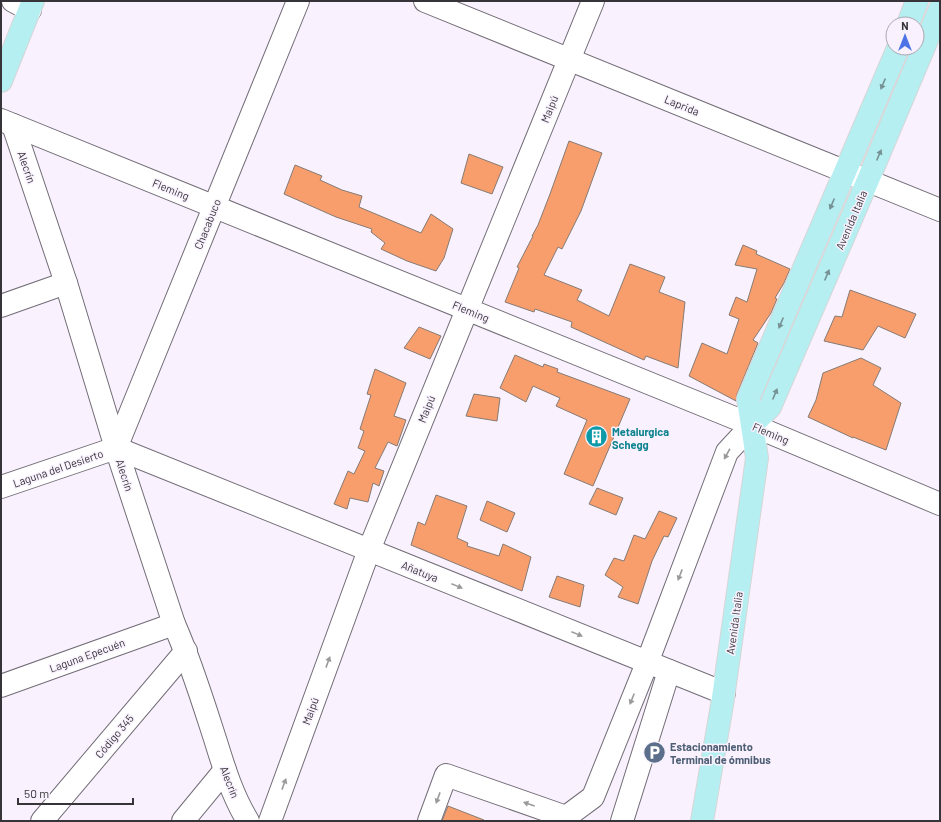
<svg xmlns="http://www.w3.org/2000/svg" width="941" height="822" viewBox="0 0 941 822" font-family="Barlow,sans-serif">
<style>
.building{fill:#f89e6d;stroke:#867a74}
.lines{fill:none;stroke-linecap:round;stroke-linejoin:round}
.minor-casing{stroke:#736d77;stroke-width:24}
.major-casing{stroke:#d7d6d7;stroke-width:24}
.minor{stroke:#fff;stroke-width:22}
.major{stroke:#b6eff2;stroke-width:22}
.oneway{fill:#769295}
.oneway2{fill:#9a9a9c}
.labels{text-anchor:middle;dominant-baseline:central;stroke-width:3;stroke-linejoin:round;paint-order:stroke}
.street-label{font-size:11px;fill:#363438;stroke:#f9f2fe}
.culture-label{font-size:11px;font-weight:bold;fill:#0d838f;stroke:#f9f2fe;text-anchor:start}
.service-label{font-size:11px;font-weight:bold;fill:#4e5e75;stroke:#f9f2fe;text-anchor:start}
</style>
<rect width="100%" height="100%" fill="#f9f2fe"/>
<g class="building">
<path d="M569,141L602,153L581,211L562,249L558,247L544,275L582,290L577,300L609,316L630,264L665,277L659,292L685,302L678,368L646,356L644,360L571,327L572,322L535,309L534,312L505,302L519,268L517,267L533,236H532L538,225L550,194Z"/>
<path d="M469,154L503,167L492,194L461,183Z"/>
<path d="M295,165L322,176L320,180L342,190L362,196L359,207L421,233L431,214L453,229L444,258L436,271L407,261L381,249L385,243L371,232L372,229L336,217L284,194Z"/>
<path d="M743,245L757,251L756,254L790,269L784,283L775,298L777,299L771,313L753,340L758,343L737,394L736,401L689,376L702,343L727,354L739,319L729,315L736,297L747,302L757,269L735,265Z"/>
<path d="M850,290L916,314L905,338L878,326L863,350L824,341L835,316L842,317Z"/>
<path d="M419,327L441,336L430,359L404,348Z"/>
<path d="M515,355L543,367L544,364L558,369L557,372L630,399L593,486L564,474L587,420L556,406L560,398L533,386L526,402L500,388Z"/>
<path d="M861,358L881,368L873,385L901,403L886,450L853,437V438L808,417L816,400L823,373Z"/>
<path d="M375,369L406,383L394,416L406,420L397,446L388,442L375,468L384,471L379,486L373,483L368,502L350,498L347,509L334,504L348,471L354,474L365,451L358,448L364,431L360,429L371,395L367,394Z"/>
<path d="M474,394L500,398L497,421L466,416Z"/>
<path d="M597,488L623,498L616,515L589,504Z"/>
<path d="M436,495L467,506L457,538L468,543L467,546L499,556L503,544L531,557L522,591L411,545L418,522L425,525Z"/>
<path d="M487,501L515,513L507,532L480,520Z"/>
<path d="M659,511L677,518L668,537L664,536L652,561L638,604L618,597L623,587L605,575L614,558L624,561L634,535L645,539Z"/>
<path d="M557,576L584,585L580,607L549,597Z"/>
<path d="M448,806L484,820V821H442Z"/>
</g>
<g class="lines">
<defs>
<g id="minor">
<path d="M13,1L30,10"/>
<path d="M425,1L940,210"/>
<path d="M1,120L752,425L940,504"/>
<path d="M13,125L66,283L116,448L174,624C191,662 203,702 216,742C224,768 233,797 248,821"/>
<path d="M1,306L66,283"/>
<path d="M116,448L724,693"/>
<path d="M116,448L298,1"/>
<path d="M1,487L116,448"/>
<path d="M1,686L174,624"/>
<path d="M42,821L186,651"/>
<path d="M183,821L225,770"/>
<path d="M270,821L369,550L593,1"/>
<path d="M429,821L446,775L566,817L593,797L647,663L727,452L752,425"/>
<path d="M622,821L669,671"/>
</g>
<g id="major">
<path d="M908,24L917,1"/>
<path d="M1,81L33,1"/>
<path d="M752,425L770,407L868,180L940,9"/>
<path d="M702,821L722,705L757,458L748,399L898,48"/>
</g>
</defs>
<use href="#minor" class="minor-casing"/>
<use href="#major" class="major-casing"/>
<use href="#minor" class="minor"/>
<use href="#major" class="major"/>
</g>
<defs><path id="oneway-solid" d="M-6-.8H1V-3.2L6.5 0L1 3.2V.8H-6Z"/></defs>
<g class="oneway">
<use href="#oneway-solid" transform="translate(883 84) rotate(113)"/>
<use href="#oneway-solid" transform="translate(879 155) rotate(-67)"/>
<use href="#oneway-solid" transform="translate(832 204) rotate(113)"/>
<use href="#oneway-solid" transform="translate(827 275) rotate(-67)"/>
<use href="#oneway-solid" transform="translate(781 323) rotate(113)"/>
<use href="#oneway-solid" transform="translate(775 394) rotate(-67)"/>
</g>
<g class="oneway2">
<use href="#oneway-solid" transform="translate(727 454) rotate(119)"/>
<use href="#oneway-solid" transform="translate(680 575) rotate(111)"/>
<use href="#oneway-solid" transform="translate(457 586) rotate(22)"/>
<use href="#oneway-solid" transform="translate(577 634) rotate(22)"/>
<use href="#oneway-solid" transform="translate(328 662) rotate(-70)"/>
<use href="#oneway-solid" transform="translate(632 699) rotate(112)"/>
<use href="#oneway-solid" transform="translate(284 784) rotate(-70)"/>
<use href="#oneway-solid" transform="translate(438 798) rotate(110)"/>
<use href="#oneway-solid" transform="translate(529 804) rotate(-161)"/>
</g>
<defs>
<symbol id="building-disc" viewBox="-11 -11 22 22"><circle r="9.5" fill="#0f9aa8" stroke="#f9f2fe"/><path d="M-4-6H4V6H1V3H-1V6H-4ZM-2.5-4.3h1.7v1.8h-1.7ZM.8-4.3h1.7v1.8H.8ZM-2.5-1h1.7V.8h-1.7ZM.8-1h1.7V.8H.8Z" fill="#fff"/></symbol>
<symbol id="parking-disc" viewBox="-11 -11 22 22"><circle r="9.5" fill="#5c6f8a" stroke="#f9f2fe"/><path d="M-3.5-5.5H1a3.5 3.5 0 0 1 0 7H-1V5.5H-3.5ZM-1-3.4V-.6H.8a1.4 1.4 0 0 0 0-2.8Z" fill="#fff"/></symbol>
</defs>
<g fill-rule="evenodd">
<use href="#building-disc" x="584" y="424" width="25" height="25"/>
<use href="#parking-disc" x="642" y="740" width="25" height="25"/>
</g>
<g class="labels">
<g class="street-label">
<text transform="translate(682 105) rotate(22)">Laprida</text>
<text transform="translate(549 109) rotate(-68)">Maipú</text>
<text transform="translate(27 167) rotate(71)">Alecrín</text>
<text transform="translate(171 189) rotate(22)">Fleming</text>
<text transform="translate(851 220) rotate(-67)">Avenida Italia</text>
<text transform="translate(207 224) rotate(-68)">Chacabuco</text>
<text transform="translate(471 311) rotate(22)">Fleming</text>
<text transform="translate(426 409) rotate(-68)">Maipú</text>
<text transform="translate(771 433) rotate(23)">Fleming</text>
<text transform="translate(58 468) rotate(-19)">Laguna del Desierto</text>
<text transform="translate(125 475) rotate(72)">Alecrín</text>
<text transform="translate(420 571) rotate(22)">Añatuya</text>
<text transform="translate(734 623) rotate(-82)">Avenida Italia</text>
<text transform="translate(87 655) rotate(-20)">Laguna Epecuén</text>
<text transform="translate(310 711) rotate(-70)">Maipú</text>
<text transform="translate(114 736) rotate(-50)">Código 345</text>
<text transform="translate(230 782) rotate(68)">Alecrín</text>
</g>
<g class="culture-label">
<text x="612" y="431">Metalurgica<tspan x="612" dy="13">Schegg</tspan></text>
</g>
<g class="service-label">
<text x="670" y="746">Estacionamiento<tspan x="670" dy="13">Terminal de ómnibus</tspan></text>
</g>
</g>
<rect width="941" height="822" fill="none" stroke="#363438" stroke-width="4"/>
<g transform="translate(905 36)"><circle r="19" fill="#f9f2fe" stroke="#aba6af"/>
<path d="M0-3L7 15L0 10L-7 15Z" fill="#4c74e7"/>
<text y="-6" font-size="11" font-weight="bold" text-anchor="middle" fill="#363438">N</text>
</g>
<path d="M18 798v6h115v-6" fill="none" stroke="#363438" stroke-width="2"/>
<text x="24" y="798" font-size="12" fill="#363438" stroke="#f9f2fe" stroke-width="3" paint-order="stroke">50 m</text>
</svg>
